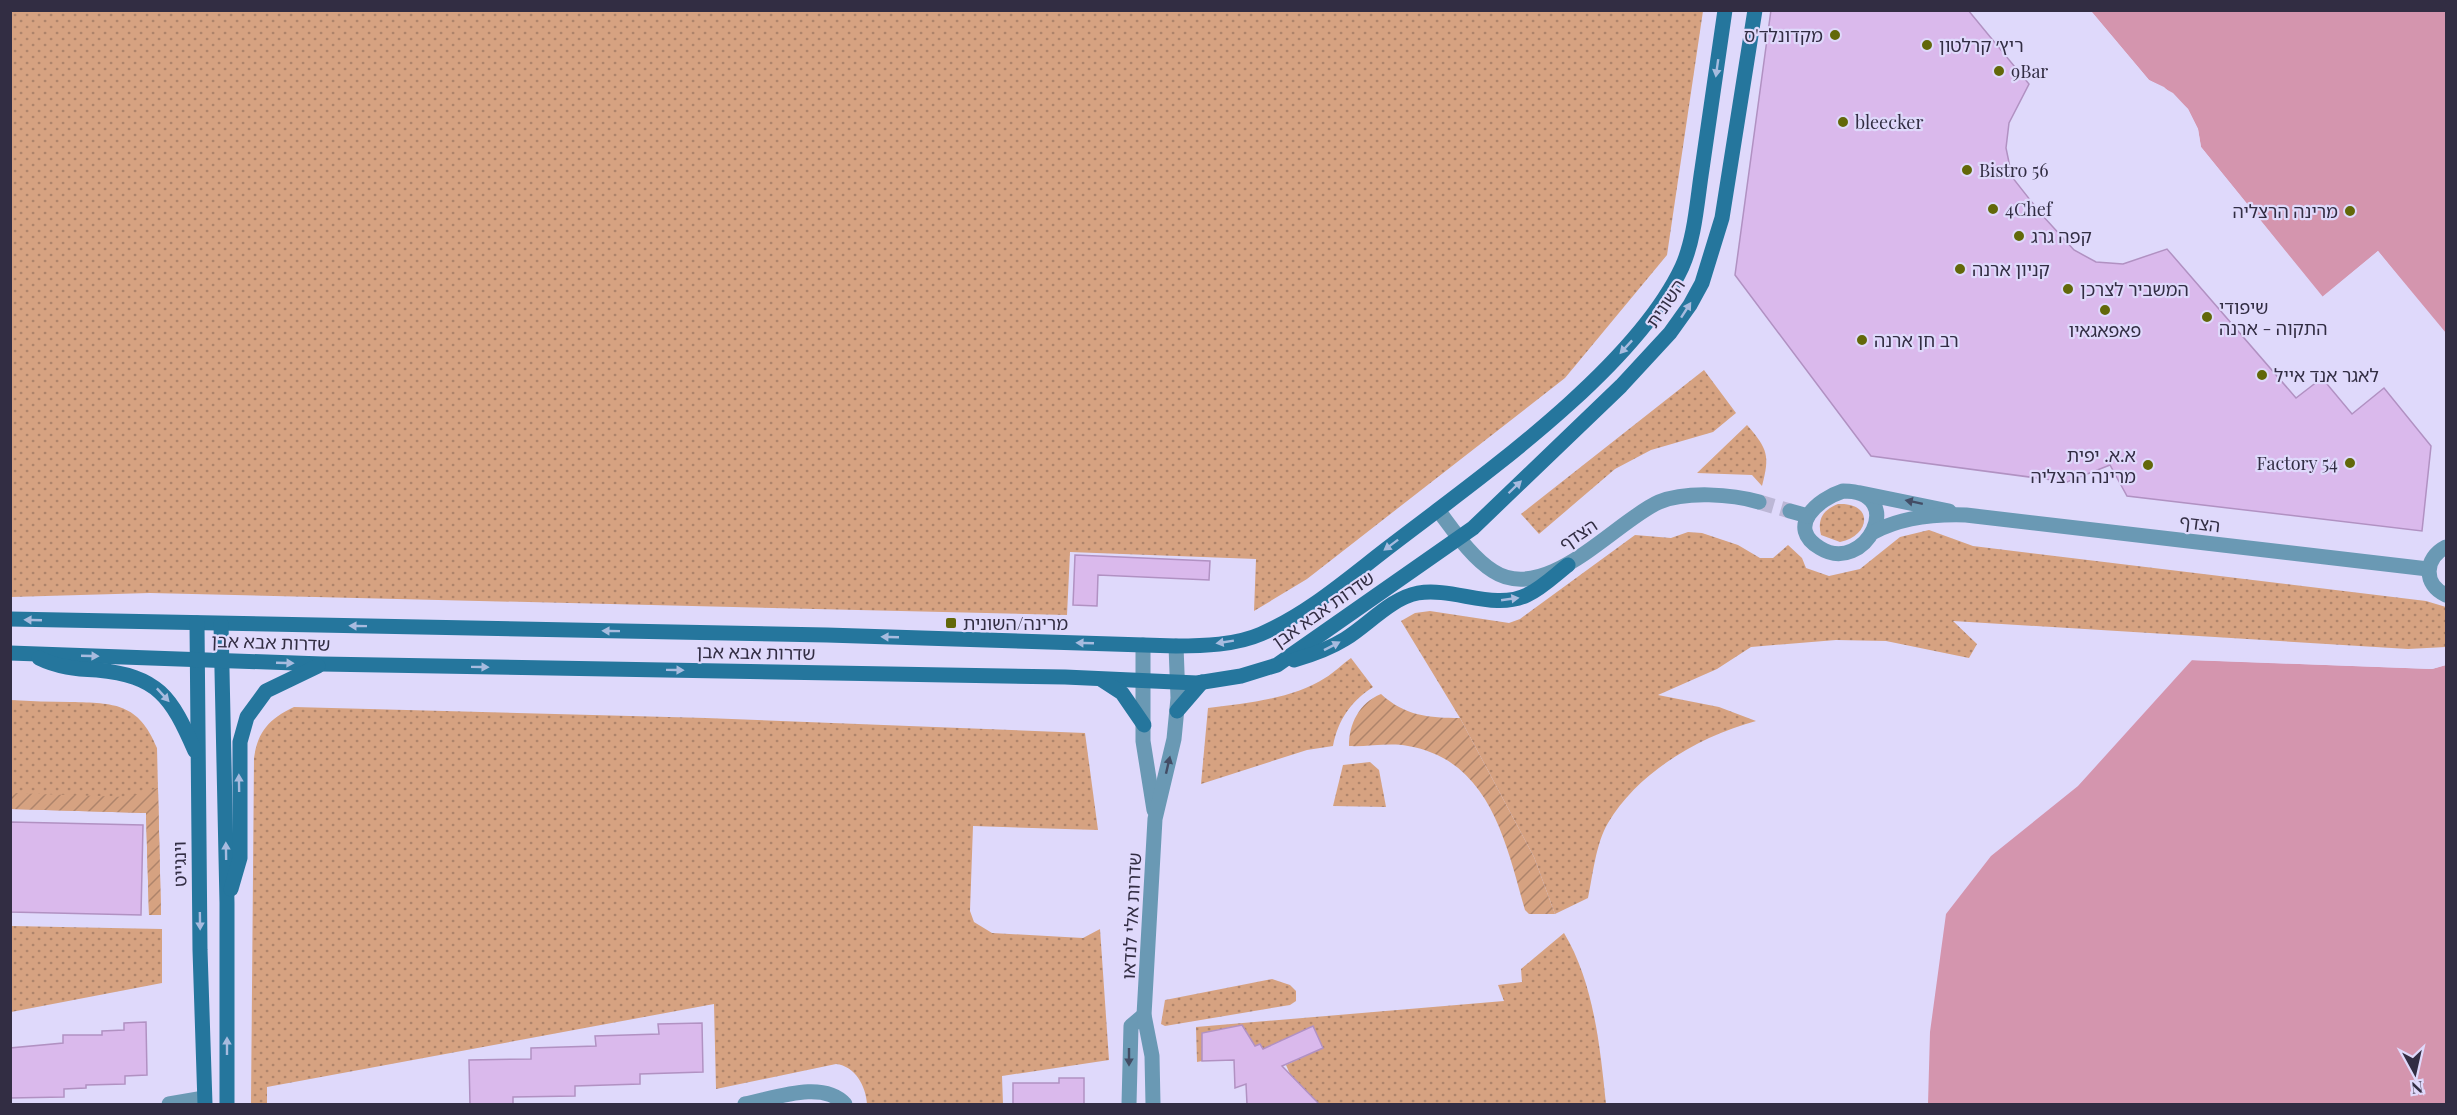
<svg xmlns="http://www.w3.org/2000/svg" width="2457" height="1115" viewBox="0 0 2457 1115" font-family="'Playfair Display','Noto Sans Hebrew',serif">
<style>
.grass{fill:url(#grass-dots)}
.garden{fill:url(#garden-furrows)}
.water{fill:#d495ae}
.pier{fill:#dfd9fb}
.building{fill:#dab9ec;stroke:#b191c2;stroke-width:1.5}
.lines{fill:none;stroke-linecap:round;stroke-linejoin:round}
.street-tunnel{stroke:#bcb7d6;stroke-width:15;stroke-dasharray:15 8;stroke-linecap:butt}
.street{stroke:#6a99b4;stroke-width:15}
.secondary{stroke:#25769d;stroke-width:15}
.oneway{fill:#a7bbdf}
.oneway2{fill:#434d65}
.poi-dot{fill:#626809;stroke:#dfd9fb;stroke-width:2}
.labels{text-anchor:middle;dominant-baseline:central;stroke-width:4.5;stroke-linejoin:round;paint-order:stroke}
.poi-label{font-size:18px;fill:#322d43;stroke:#dfd9fb;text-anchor:start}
.street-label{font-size:18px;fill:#322d43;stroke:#dfd9fb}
</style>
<defs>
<pattern id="grass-dots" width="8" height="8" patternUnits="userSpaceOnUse" patternTransform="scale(1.5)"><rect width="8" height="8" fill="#d6a281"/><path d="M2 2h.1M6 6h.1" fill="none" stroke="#ae846b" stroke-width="1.8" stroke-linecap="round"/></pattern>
<pattern id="garden-furrows" width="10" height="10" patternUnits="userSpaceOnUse" patternTransform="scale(1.5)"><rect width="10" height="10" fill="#d6a281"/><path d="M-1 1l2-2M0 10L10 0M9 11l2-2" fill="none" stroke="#ae846b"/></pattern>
</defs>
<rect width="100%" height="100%" fill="#dfd9fb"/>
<g class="grass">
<path d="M10,11L11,10L1703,11L1667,255L1565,378L1307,579L1254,611L1256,559L1070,552L1067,615L150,593L11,597Z"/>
<path d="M1704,370L1736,413L1713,432L1651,450L1615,469L1539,534L1521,514Z"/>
<path d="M1747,425C1768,449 1770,456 1762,486L1752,475L1697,473Z"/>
<path d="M1838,504C1874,502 1871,536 1840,542L1821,535C1817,519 1823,510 1838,504Z"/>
<path d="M1929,530L1973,546L2426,601L2446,607V647L2408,649L1953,621L1977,644L1969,658L1886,641L1836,640L1751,647L1717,669L1658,695L1719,707L1756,721C1700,736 1638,772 1608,823C1596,843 1593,874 1588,898L1555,914L1534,857L1460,718L1401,621L1415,613L1430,611L1509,623L1520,619L1635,535L1671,538L1688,532L1702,533L1738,545L1760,558H1773L1788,545L1802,558L1806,568L1829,576L1860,569L1900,537Z"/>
<path d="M1351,658L1373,687C1351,701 1338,720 1333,746L1307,750L1201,784L1208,708C1247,703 1292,699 1325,678C1334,673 1342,664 1351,658Z"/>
<path d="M10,700C31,701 51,702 71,702C114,703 139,703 157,748L161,915H149L146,813L11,809Z"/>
<path d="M294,707L706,718L1085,733L1098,830L973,826L970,911L974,922L992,933L1083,938L1100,929L1109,1060L1002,1076L1003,1104H867C866,1086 855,1066 836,1064L716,1089L714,1004L267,1087V1104H251L254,758C258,731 269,719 294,707Z"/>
<path d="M1370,762L1379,770L1386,807L1333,806L1343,765Z"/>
<path d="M11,926L162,929V983L11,1012Z"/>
<path d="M1564,933C1594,983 1600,1047 1606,1104H1312L1313,1099L1290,1074L1286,1065L1323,1048L1313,1026L1263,1049L1260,1044L1255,1046L1242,1025L1202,1033V1061L1197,1062L1196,1027L1504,1001L1498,985L1522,982L1521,969Z"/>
<path d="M1272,979L1290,985L1296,991V1001L1290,1005L1165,1026L1161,1024L1165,1000Z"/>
</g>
<g class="garden">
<path d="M1381,694C1405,716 1429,718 1460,718L1534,857L1555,914H1529L1525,910C1506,843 1490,760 1408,746C1390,742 1368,747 1349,746C1349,724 1359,703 1381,694Z"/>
<path d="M158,788L161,915H149L146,813L11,809V793L127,797Z"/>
</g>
<g class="water">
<path d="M2091,11H2446V333L2378,251L2323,297L2201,147L2198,129L2188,109L2164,87L2149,80Z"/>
<path d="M2192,660L2432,669L2446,665V1104H1928L1930,1032L1946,914L1991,856L2078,786Z"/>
</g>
<g class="pier">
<path d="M2088,10L2091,11L2149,80L2173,93L2188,109L2198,129L2201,147L2322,297L2378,251L2446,336L2378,255L2324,300H2321L2199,149L2195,130L2186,111L2171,95L2147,83Z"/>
<path d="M2192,657L2431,665L2446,662V665L2432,669L2188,660Z"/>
</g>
<g class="building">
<path d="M1771,10H1968L2029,84L2009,123L2006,148L2012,177L2042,215L2074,250L2096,262L2123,264L2167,249L2296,398L2322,378L2352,414L2384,388L2431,446L2422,531L2127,496L2110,465L2067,482L1871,456L1735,275Z"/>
<path d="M1075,555L1210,561L1209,580L1098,575L1097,606L1073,605Z"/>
<path d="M10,822L143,825L141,915L10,912Z"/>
<path d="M146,1022L147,1075L125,1076V1084L86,1085V1088L64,1089V1097L10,1098V1048L63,1043V1035H102V1031L124,1030V1023Z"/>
<path d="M702,1023L703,1072L640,1074V1084L575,1086V1096L513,1097V1104H470L469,1060L531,1059V1048L596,1046L595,1036L659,1034L658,1024Z"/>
<path d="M1242,1025L1255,1046L1260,1044L1263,1049L1313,1026L1323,1048L1282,1066L1319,1104H1247L1246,1084L1235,1088L1234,1060L1202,1061V1033Z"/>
<path d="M1059,1078H1084V1104H1013V1083H1059Z"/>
</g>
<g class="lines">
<path class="street-tunnel" d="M1759,502L1790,511"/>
<g class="street">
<path d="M1843,491C1909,491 1865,576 1820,548C1785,527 1818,499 1843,491Z"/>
<path d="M1861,493L1949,511"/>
<path d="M1438,510C1454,531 1471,557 1493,571C1546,606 1617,520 1659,502C1686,491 1732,494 1759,502"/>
<path d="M1790,511L1808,516"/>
<path d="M1874,532C1902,517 1935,514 1966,515L2428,569"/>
<path d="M2446,547C2424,558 2423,585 2446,595"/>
<path d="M1143,645V741L1154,810"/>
<path d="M169,1104L204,1098"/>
<path d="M745,1104C773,1099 822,1079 845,1104"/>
<path d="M1129,1104L1131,1026L1144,1015"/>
<path d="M1153,1104L1152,1056L1144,1015L1155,819L1174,739L1178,698L1176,646"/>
</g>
<g class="secondary">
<path d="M10,619L827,635L1176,646C1203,646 1236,645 1261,634C1310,613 1352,575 1393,544C1482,476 1635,368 1682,267C1695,238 1697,201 1702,169C1710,116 1717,63 1725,10"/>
<path d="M197,623L200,950L205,1104"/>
<path d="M221,624L227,903V1104"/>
<path d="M10,653L322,664L1065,677L1197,683L1241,676L1277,665L1473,528L1621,386L1670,333L1690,305L1702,283L1722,218L1755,10"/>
<path d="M39,658C57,667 76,669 97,670C158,676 171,696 195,751"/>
<path d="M1294,660C1312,655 1329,649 1345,639C1368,625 1391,598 1418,593C1454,587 1494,611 1527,595C1542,588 1555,575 1568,565"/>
<path d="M1102,680L1122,693L1144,725"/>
<path d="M1177,711L1202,682"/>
<path d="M231,889L240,858V742L247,717L266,691L318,666"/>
</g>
</g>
<defs><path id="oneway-solid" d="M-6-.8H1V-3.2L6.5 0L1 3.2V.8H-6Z" transform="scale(1.5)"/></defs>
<g class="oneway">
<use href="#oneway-solid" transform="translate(1717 68) rotate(98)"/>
<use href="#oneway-solid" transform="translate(1686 310) rotate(-57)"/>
<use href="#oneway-solid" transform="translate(1626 347) rotate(133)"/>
<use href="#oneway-solid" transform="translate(1515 487) rotate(-44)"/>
<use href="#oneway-solid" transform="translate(1391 545) rotate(143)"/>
<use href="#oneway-solid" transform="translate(1510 599) rotate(-8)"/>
<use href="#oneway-solid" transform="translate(33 620) rotate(-178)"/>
<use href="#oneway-solid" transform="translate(358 626) rotate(-179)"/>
<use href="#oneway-solid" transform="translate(611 631) rotate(-179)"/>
<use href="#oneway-solid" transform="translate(890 637) rotate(-178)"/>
<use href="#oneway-solid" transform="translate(1225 642) rotate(171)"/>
<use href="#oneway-solid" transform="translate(1085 643) rotate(-178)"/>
<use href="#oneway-solid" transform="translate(1332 646) rotate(-27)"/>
<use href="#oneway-solid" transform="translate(90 656) rotate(2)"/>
<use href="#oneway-solid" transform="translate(285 663) rotate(2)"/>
<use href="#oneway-solid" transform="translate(480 667) rotate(1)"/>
<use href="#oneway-solid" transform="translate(675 670) rotate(1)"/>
<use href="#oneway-solid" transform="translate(163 695) rotate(47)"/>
<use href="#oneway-solid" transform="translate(239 783) rotate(-91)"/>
<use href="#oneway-solid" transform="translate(226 851) rotate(-91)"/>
<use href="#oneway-solid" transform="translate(200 921) rotate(89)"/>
<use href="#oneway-solid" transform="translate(227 1046) rotate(-90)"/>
</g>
<g class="oneway2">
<use href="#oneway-solid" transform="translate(1914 502) rotate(-168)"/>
<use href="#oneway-solid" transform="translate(1168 765) rotate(-77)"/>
<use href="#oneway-solid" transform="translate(1129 1057) rotate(90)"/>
</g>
<g class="poi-dot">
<circle cx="1835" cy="35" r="6"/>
<circle cx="1927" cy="45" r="6"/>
<circle cx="1999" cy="71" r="6"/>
<circle cx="1843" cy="122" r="6"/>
<circle cx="1967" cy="170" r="6"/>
<circle cx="1993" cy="209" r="6"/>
<circle cx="2350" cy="211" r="6"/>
<circle cx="2019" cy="236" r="6"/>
<circle cx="1960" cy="269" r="6"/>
<circle cx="2068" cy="289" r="6"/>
<circle cx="2105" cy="310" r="6"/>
<circle cx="2207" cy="317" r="6"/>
<circle cx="1862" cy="340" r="6"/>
<circle cx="2262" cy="375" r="6"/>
<circle cx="2350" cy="463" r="6"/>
<circle cx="2148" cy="465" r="6"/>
<rect x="945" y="617" width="12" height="12" rx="3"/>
</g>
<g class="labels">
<g class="poi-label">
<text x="1823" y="35" text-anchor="end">מקדונלד'ס</text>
<text x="1939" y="45">ריץ׳ קרלטון</text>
<text x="2011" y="71">9Bar</text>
<text x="1855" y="122">bleecker</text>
<text x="1979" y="170">Bistro 56</text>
<text x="2005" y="209">4Chef</text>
<text x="2338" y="211" text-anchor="end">מרינה הרצליה</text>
<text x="2031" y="236">קפה גרג</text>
<text x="1972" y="269">קניון ארנה</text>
<text x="2080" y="289">המשביר לצרכן</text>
<text x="2219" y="307">שיפודי<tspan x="2219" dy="21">התקוה - ארנה</tspan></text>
<text x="2105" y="330" text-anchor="middle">פאפאגאיו</text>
<text x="1874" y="340">רב חן ארנה</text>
<text x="2274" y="375">לאגר אנד אייל</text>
<text x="2136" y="455" text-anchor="end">א.א. יפית<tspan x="2136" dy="21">מרינה הרצליה</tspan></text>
<text x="2338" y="463" text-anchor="end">Factory 54</text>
<text x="963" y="623">מרינה/השונית</text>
</g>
<g class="street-label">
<text transform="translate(1665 303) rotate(-56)">השונית</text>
<text transform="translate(2200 523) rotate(7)">הצדף</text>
<text transform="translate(1578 534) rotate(-34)">הצדף</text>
<text transform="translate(1323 609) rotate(-35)">שדרות אבא אבן</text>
<text transform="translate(271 642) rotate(2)">שדרות אבא אבן</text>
<text transform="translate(756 652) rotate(1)">שדרות אבא אבן</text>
<text transform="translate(179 864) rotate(-91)">וינגייט</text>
<text transform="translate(1131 916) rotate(-87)">שדרות אלי לנדאו</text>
</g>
</g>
<rect width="2457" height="1115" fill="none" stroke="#322d43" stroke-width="24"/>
<g transform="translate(2415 1073) rotate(172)" stroke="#dfd9fb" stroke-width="4.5" paint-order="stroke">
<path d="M0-4.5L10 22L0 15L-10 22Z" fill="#322d43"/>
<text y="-9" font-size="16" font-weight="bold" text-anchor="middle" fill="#322d43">N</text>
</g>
</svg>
